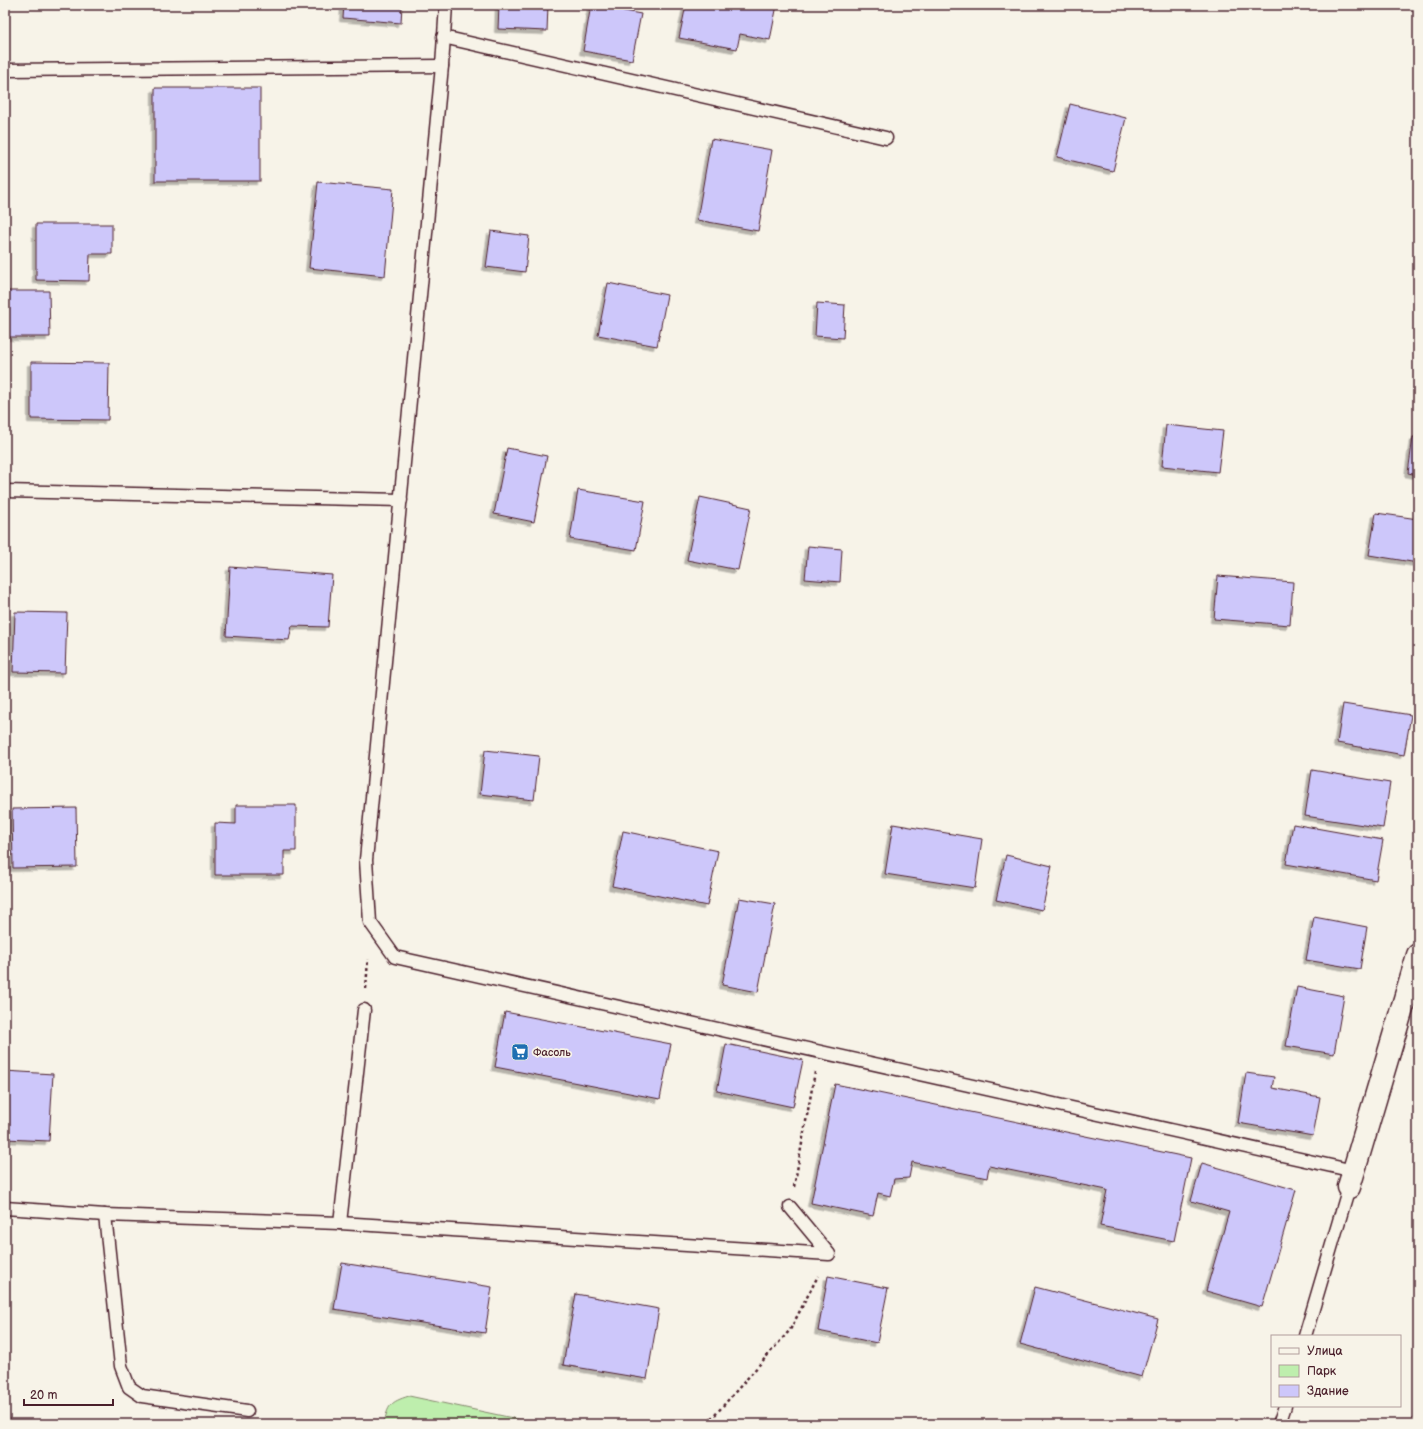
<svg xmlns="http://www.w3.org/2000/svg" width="1423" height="1429" viewBox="0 0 1423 1429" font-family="'Balsamiq Sans',sans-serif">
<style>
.green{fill:#beeead;stroke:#84866c}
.building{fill:#cdc7fa;stroke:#4a1f2b;filter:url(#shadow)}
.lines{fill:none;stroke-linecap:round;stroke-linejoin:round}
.lane-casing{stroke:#4a1f2b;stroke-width:15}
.street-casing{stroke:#4a1f2b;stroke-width:25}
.path{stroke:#4a1f2b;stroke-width:2.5;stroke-dasharray:3 3;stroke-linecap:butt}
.lane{stroke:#f7f3e8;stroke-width:12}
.street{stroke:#f7f3e8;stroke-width:22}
.labels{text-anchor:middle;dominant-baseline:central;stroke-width:3.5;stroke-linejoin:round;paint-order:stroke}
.poi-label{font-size:11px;fill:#4a1f2b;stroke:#f7f3e8;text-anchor:start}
</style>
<defs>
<filter id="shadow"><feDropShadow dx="-3.5" dy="3.5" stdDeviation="0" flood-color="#0004"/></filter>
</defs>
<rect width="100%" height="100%" fill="#f7f3e8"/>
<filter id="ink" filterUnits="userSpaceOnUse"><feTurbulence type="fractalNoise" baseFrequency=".025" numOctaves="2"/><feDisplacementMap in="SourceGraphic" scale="8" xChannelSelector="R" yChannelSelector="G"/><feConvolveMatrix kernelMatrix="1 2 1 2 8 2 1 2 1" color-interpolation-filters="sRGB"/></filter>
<g filter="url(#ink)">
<path class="green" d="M409,1396L541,1424H384C388,1405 390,1402 409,1396Z"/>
<g class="building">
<path d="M344,5H402L401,23L343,18Z"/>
<path d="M499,5H548L547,31L498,29Z"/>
<path d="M591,5L641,14L632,60L583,51Z"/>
<path d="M686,5H777L770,40L740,34L737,49L679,38Z"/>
<rect x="155" y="88" width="105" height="93"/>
<path d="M1070,104L1126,118L1113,171L1057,157Z"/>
<path d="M711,139L772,150L758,231L697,220Z"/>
<path d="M318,182L393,189L385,276L309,268Z"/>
<path d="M36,224H112V254H90L89,281L36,280Z"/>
<path d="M491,231L529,236L525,272L486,267Z"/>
<path d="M608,283L667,295L657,346L598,335Z"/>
<path d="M8,291H49L50,337H8Z"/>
<path d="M817,303L845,305L843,338L815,336Z"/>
<path d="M31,362L109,363L108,420L31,419Z"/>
<path d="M1166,425L1223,431L1218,472L1162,466Z"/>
<path d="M1413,437H1418V475L1408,473Z"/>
<path d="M507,448L547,456L534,522L494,514Z"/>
<path d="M578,490L645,501L636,550L570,539Z"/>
<path d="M700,497L751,508L738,570L687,560Z"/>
<path d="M1376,513L1418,519V563L1369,555Z"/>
<path d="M808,546L842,549L840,582L805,579Z"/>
<path d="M230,567L332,575L328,627L292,626L289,640L226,636Z"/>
<path d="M1218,576L1293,582L1290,625L1214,619Z"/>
<path d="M15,612L67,613L65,673L13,672Z"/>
<path d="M1343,704L1411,715L1404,755L1337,743Z"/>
<path d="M485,750L539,756L534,800L480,794Z"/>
<path d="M1312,770L1390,783L1383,828L1305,816Z"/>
<path d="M236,805H296V851H284V875H215V823L236,824Z"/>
<path d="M76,808L77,867L13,868L12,809Z"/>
<path d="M893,824L982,839L975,888L885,874Z"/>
<path d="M1293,824L1383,840L1376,880L1286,864Z"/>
<path d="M623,831L718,851L707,906L612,886Z"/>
<path d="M1006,855L1052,866L1042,910L996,900Z"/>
<path d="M739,898L775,904L758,992L722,985Z"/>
<path d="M1314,917L1367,927L1360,969L1306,960Z"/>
<path d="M1297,987L1344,996L1334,1054L1286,1046Z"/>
<path d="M505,1012L671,1044L660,1099L495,1067Z"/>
<path d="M726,1044L803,1060L793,1107L717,1091Z"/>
<path d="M5,1071L53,1074L49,1141L5,1139Z"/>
<path d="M1246,1073L1274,1077L1272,1088L1320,1097L1313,1136L1238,1123Z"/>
<path d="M835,1084L1191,1158L1174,1241L1100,1226L1107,1190L989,1166L987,1178L912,1162L909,1178L894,1179L890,1196L878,1193L873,1216L811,1203Z"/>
<path d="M1202,1163L1296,1190L1262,1307L1206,1291L1229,1212L1191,1201Z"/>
<path d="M342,1263L492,1287L485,1333L334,1309Z"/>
<path d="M828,1276L888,1288L877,1343L818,1331Z"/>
<path d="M1035,1287L1158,1319L1142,1377L1020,1344Z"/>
<path d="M576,1294L659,1309L647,1379L563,1365Z"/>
</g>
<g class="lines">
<defs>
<g id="lane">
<path d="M446,5L442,66L366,860L370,922L395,957L1354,1171"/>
<path d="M443,37L886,138"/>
<path d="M5,70L442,66"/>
<path d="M5,491L401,500"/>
<path d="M5,1208L105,1215L340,1223L829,1254L790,1207"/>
<path d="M105,1215L121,1366L129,1387L142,1396L247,1411"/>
<path d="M340,1223L364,1010"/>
<path d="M1305,1336L1349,1187"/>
<path d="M1279,1424L1285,1406"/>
</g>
<path id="street" d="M1349,1187L1418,955"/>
</defs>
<use href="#lane" class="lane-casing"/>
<use href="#street" class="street-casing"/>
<g class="path">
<path d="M366,989L368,959"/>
<path d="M794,1187L815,1072"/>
<path d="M707,1424L790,1330L818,1276"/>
</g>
<use href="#lane" class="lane"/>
<use href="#street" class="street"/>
</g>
</g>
<defs>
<symbol id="supermarket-square" viewBox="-11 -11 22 22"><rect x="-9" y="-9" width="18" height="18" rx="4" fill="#1f6fb2" stroke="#f7f3e8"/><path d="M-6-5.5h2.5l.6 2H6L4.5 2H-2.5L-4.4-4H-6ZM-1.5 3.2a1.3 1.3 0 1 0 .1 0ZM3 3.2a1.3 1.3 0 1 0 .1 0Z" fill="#fff"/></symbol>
</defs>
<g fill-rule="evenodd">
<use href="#supermarket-square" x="510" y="1042" width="20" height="20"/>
</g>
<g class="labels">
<g class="poi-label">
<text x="533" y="1052">Фасоль</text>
</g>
</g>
<rect width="1423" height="1429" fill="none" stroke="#f7f3e8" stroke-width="20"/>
<rect x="10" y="10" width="1403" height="1409" fill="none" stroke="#4a1f2b" stroke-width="1.5" filter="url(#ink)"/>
<rect x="1271" y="1335" width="130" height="72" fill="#f7f3e8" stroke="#b29e9c"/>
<rect x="1279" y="1348" width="20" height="6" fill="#f7f3e8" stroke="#b29e9c"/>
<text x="1307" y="1355" font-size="12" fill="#4a1f2b">Улица</text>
<rect x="1279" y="1365" width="20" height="12" fill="#beeead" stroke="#b29e9c"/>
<text x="1307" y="1375" font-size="12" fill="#4a1f2b">Парк</text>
<rect x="1279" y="1385" width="20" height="12" fill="#cdc7fa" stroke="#b29e9c"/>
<text x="1307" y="1395" font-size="12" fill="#4a1f2b">Здание</text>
<path d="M24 1399v6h89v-6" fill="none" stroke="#4a1f2b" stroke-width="2"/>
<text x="30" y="1399" font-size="12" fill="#4a1f2b" stroke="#f7f3e8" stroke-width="3" paint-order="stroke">20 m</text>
</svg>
